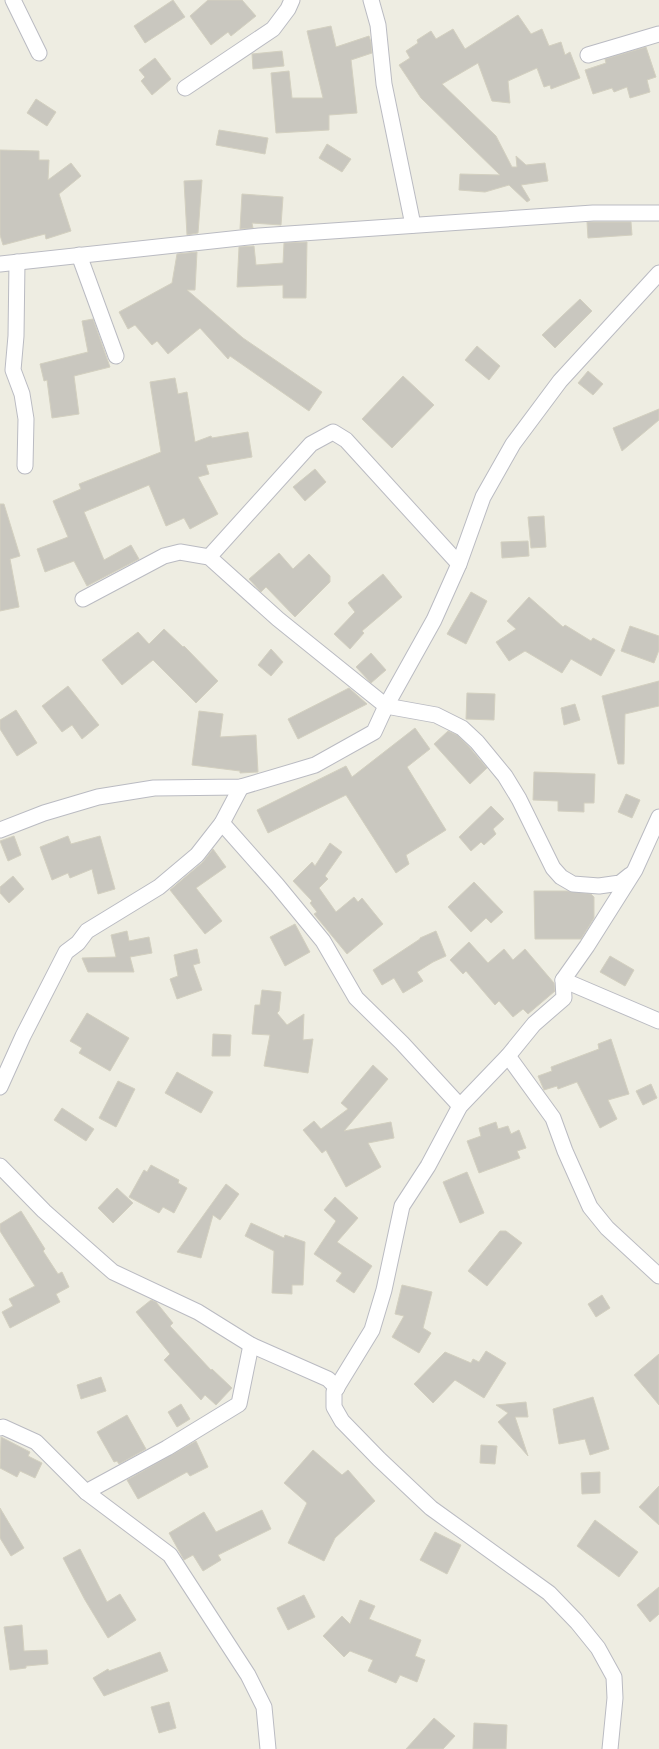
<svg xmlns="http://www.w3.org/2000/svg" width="659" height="1749" viewBox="0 0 659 1749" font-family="Roboto,sans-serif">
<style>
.building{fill:#c9c7bf;stroke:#d3d0c0}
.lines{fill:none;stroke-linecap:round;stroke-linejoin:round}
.minor-casing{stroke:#babbc2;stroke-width:17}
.minor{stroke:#fff;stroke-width:15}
</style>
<rect width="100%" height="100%" fill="#eeede2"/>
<g class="building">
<path d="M173,0L185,17L145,43L134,26Z"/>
<path d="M208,0H242L256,16L231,36L228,32L211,45L190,16Z"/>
<path d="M518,15L531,34L542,29L549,46L561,42L565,55L570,52L580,78L551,89L550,85L544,87L537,68L508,81L510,103L492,101L478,63L442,84L496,136L512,167H517L516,156L526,165L545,163L548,181L521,185L530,200L527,202L509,185L485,192L459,190L460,174L500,175L421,98L399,65L410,58L406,51L418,43L417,40L431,31L436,39L453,29L465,49Z"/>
<path d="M331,26L336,47L369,36L371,42L372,53L351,60L357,113L329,115V130L276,133L271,73L289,71L292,98H323L307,31Z"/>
<path d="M646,47L656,77L647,80L650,92L630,98L627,87L614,92L612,88L593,94L585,70L606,63L605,59Z"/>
<path d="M282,51L284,66L253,69L252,54Z"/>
<path d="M155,58L171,79L152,95L141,81L145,77L139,70Z"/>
<path d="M36,99L56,112L47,126L27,113Z"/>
<path d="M219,130L268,138L265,154L216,145Z"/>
<path d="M327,144L351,159L342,172L319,158Z"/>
<path d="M0,150L39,151V160H49L48,180L71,163L81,176L59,194L71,231L46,239L45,234L3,245L0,235Z"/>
<path d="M202,180L198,233L187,235L184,181Z"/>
<path d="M242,194L283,197L281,225L252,223L253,228L240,229Z"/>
<path d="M587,222H631L632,235L588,238Z"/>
<path d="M307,242L306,298H283V285L237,287L239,247L254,246L256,265L283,263L284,243Z"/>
<path d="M197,252L195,290H187L243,338L322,392L309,411L230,356L228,359L200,328L168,354L157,341L152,345L135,325L128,329L119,312L172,283L177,254Z"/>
<path d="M580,299L592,311L555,348L542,335Z"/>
<path d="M93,319L110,367L74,376L79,414L52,418L47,380L44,381L40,364L88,352L82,321Z"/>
<path d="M477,346L500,366L489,380L465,360Z"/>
<path d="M588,371L603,384L593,395L578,383Z"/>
<path d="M403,376L434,405L392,448L362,419Z"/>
<path d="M175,378L178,394L187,392L195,442L211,436L212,438L248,432L252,457L206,465L209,474L198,477L218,514L190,529L184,518L166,526L149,485L84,512L104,560L131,545L139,559L87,586L74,561L45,572L37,549L68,537L53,501L81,489L79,484L161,452L150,382Z"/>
<path d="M659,409V420L622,451L613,428Z"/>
<path d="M315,469L326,482L305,501L293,487Z"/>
<path d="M0,504H4L20,556L10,559L19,607L0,611Z"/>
<path d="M544,516L546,547L531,548L528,517Z"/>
<path d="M528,541L529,556L502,558L501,542Z"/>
<path d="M279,553L293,569L309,554L330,576V582L295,617L266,587L261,592L249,579Z"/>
<path d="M383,574L402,597L362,631L364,633L350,649L334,634L355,612L348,603Z"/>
<path d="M471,592L487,601L466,644L447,634Z"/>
<path d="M529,597L563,627L565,625L591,641L593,638L615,650L601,676L571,659L562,673L525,651L509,661L496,642L516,629L507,621Z"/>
<path d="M630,626L659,636V650L654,663L621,651Z"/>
<path d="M164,629L183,647L184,646L218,681L196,703L153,660L122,685L102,660L138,632L149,644Z"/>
<path d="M271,649L283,662L271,676L258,665Z"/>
<path d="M371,653L386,670L371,683L356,667Z"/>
<path d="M659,681V706L625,714L624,764H618L602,696Z"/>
<path d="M68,686L99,725L82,739L72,725L62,732L42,706Z"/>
<path d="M349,688L367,704L298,739L288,719Z"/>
<path d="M467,693L495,694L494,720L466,719Z"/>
<path d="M575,704L580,720L564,725L561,708Z"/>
<path d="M16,710L37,743L17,756L0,729V720Z"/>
<path d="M199,711L223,714L220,737L256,735L258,772L240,773V771L192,765Z"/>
<path d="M415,728L430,749L407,767L446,830L406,855L409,864L396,873L346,795L268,833L257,810L346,766L352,777Z"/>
<path d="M448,731L457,735L470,748L487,768L470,784L434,744Z"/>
<path d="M534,772L595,774L594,803H584V812L558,811V801L533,800Z"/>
<path d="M626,794L640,800L632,818L618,812Z"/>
<path d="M491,806L504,819L493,829L496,834L484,845L481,842L471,851L459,837Z"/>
<path d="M14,836L21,855L8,861L0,841Z"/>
<path d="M68,836L71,844L100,836L115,889L98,894L92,869L70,878L68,873L52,880L40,847Z"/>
<path d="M330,843L342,852L325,876L328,879L319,888L336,912L354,897L358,902L362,898L383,924L347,954L314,914L317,912L310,903L312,901L293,881L312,862L315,866Z"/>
<path d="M213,849L226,867L196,888L222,921L205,934L170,890L203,862Z"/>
<path d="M13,876L24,889L9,903L0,893V887Z"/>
<path d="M474,882L503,912L491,923L486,918L471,932L448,907Z"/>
<path d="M534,891H567L591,894L594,897V918L581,939H535Z"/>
<path d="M295,924L310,952L285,966L270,937Z"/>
<path d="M127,931L129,941L149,937L152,953L130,957L134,972H88L82,958L116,957L111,935Z"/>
<path d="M436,931L446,956L433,962L417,972L423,981L403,993L394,978L382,985L373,970L420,939V938Z"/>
<path d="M469,942L488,963L504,949L513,960L525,949L554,983L555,991L528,1014L523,1009L513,1017L499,1001L495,1005L466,971L463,974L450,960Z"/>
<path d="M197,949L200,963L193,965L202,990L177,999L170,979L178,976L174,955Z"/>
<path d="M610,956L634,970L625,986L600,972Z"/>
<path d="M262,990L281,992L279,1011L277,1013L287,1025L304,1014L303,1040L313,1039L308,1073L264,1066L270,1035L252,1034L255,1005H260Z"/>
<path d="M87,1013L129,1038L110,1071L79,1053L82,1048L70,1041Z"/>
<path d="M213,1034L231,1035L230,1056H212Z"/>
<path d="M611,1039L629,1094L608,1100L617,1119L600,1128L577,1082L558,1089L557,1086L544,1090L538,1076L552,1071L551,1067L599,1049L598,1044Z"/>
<path d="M373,1065L388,1079L344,1131L391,1122L394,1138L368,1143L381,1167L346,1187L326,1150L322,1153L303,1130L314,1121L321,1129L348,1109L341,1103Z"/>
<path d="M177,1072L213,1092L201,1113L165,1093Z"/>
<path d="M118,1081L135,1089L116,1127L99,1118Z"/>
<path d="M651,1084L657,1098L643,1105L636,1091Z"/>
<path d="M62,1108L94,1129L86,1141L54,1120Z"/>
<path d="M496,1122L498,1129L508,1126L511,1134L519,1130L526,1148L517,1151L520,1158L479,1173L467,1141L481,1136L479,1128Z"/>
<path d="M151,1165L179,1180L178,1183L187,1188L174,1213L163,1207L159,1213L129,1197L144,1170L147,1172Z"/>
<path d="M467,1172L484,1213L460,1223L443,1182Z"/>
<path d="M226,1184L239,1194L220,1220L213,1215L201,1258L177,1252Z"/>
<path d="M117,1188L133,1203L113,1223L98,1208Z"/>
<path d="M335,1197L358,1218L337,1242L372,1266L354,1293L336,1281L342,1273L314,1254L336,1221L324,1210Z"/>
<path d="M21,1211L45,1249L43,1251L58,1274L62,1272L69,1287L56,1294L60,1302L10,1328L2,1312L13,1306L9,1299L35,1286L0,1231V1224Z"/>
<path d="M251,1223L284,1238L285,1235L305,1242L303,1285H292V1294L272,1293L274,1251L245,1236Z"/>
<path d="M500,1231H506L522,1243L487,1286L468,1271Z"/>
<path d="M402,1285L432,1292L423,1328L431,1333L419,1353L392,1337L404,1316L395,1314Z"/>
<path d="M602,1295L610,1308L596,1317L588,1304Z"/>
<path d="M151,1300L156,1302L173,1323L170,1326L211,1370L212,1369L232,1388L216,1405L205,1395L201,1400L164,1360L170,1354L136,1312Z"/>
<path d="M486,1351L506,1363L484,1398L455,1380L433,1403L414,1384L445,1352L471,1363L473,1359L479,1362Z"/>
<path d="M659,1354V1405L634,1375Z"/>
<path d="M101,1377L106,1391L81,1399L77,1385Z"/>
<path d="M593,1397L609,1449L590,1455L585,1439L559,1444L553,1409Z"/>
<path d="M526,1402L528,1417H515L528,1456L498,1422L508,1413L496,1405Z"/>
<path d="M181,1404L190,1419L177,1427L168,1412Z"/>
<path d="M127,1415L146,1449L119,1464L117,1461L114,1462L97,1432Z"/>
<path d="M1,1437L30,1452L28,1456L42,1463L35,1478L20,1471L17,1477L0,1468Z"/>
<path d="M196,1441L208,1467L190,1476L187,1472L138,1499L127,1480Z"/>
<path d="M481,1445L497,1446L495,1464L480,1463Z"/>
<path d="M313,1450L342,1475L348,1470L375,1501L335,1538L324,1561L288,1543L307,1503L284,1483Z"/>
<path d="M600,1472V1493L582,1494L581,1473Z"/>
<path d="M659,1486V1525L639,1507Z"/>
<path d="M0,1508L24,1548L11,1556L0,1538Z"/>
<path d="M262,1510L271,1529L218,1555L221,1560L203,1571L193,1555L184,1560L169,1533L204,1512L216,1532Z"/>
<path d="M595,1520L638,1552L619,1577L577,1546Z"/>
<path d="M435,1532L461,1545L447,1574L420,1560Z"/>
<path d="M80,1549L107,1602L120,1594L136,1620L108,1638L85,1600L63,1558Z"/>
<path d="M659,1587V1614L650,1622L637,1605Z"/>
<path d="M304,1595L315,1617L288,1630L277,1608Z"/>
<path d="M360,1600L375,1606L369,1619L421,1640L415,1656L425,1660L417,1682L400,1675L396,1683L368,1671L373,1660L350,1651L344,1657L323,1636L342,1616L350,1624Z"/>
<path d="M22,1625L24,1651L47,1650L48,1664L26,1666V1668L10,1670L4,1627Z"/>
<path d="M160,1652L168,1671L104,1696L93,1678L108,1669L109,1671Z"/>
<path d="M169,1702L176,1728L159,1733L151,1707Z"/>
<path d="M434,1718L455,1736L443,1749H406Z"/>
<path d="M474,1723L507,1725L506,1749H473Z"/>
</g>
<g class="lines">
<defs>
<g id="minor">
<path d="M13,0L39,53"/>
<path d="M371,0L378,25L384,84L413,225"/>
<path d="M588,55L659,34"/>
<path d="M185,88L273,29L288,9L292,0"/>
<path d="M79,255L116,356"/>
<path d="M17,262L16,336L13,370L22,394L26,419L25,466"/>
<path d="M0,264L259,236L593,213H659"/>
<path d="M209,557L311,444L333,432L346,440L459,564"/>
<path d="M83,599L164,556L180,552L209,557L278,619L386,706L436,715L462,728L477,742L505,776L519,799L553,868L561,877L573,884L599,886L620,883L630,875"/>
<path d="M222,823L277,885L323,941L356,998L402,1043L460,1106"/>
<path d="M0,830L44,813L98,797L154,788L241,787L315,765L374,732L386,706L434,620L459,564L483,497L513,444L560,381L659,273"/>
<path d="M563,980L659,1021"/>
<path d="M508,1056L553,1118L565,1151L590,1207L607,1228L659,1276"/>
<path d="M0,1087L23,1036L66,952L78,943L87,931L159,887L197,855L222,823L241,787"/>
<path d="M0,1166L44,1211L113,1272L198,1312L251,1345L328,1379L337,1388"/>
<path d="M0,1428L3,1427L36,1442L86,1492L170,1555L248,1675L264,1707L268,1749"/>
<path d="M86,1492L167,1448L239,1404L251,1345"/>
<path d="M610,1749L615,1698L614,1677L598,1648L577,1622L549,1593L431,1508L379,1459L342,1421L334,1407V1392L372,1330L384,1290L402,1206L428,1166L460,1106L508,1056L534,1024L564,998L563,980L587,946L635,870L659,817"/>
</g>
</defs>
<use href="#minor" class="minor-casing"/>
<use href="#minor" class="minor"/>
</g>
</svg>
